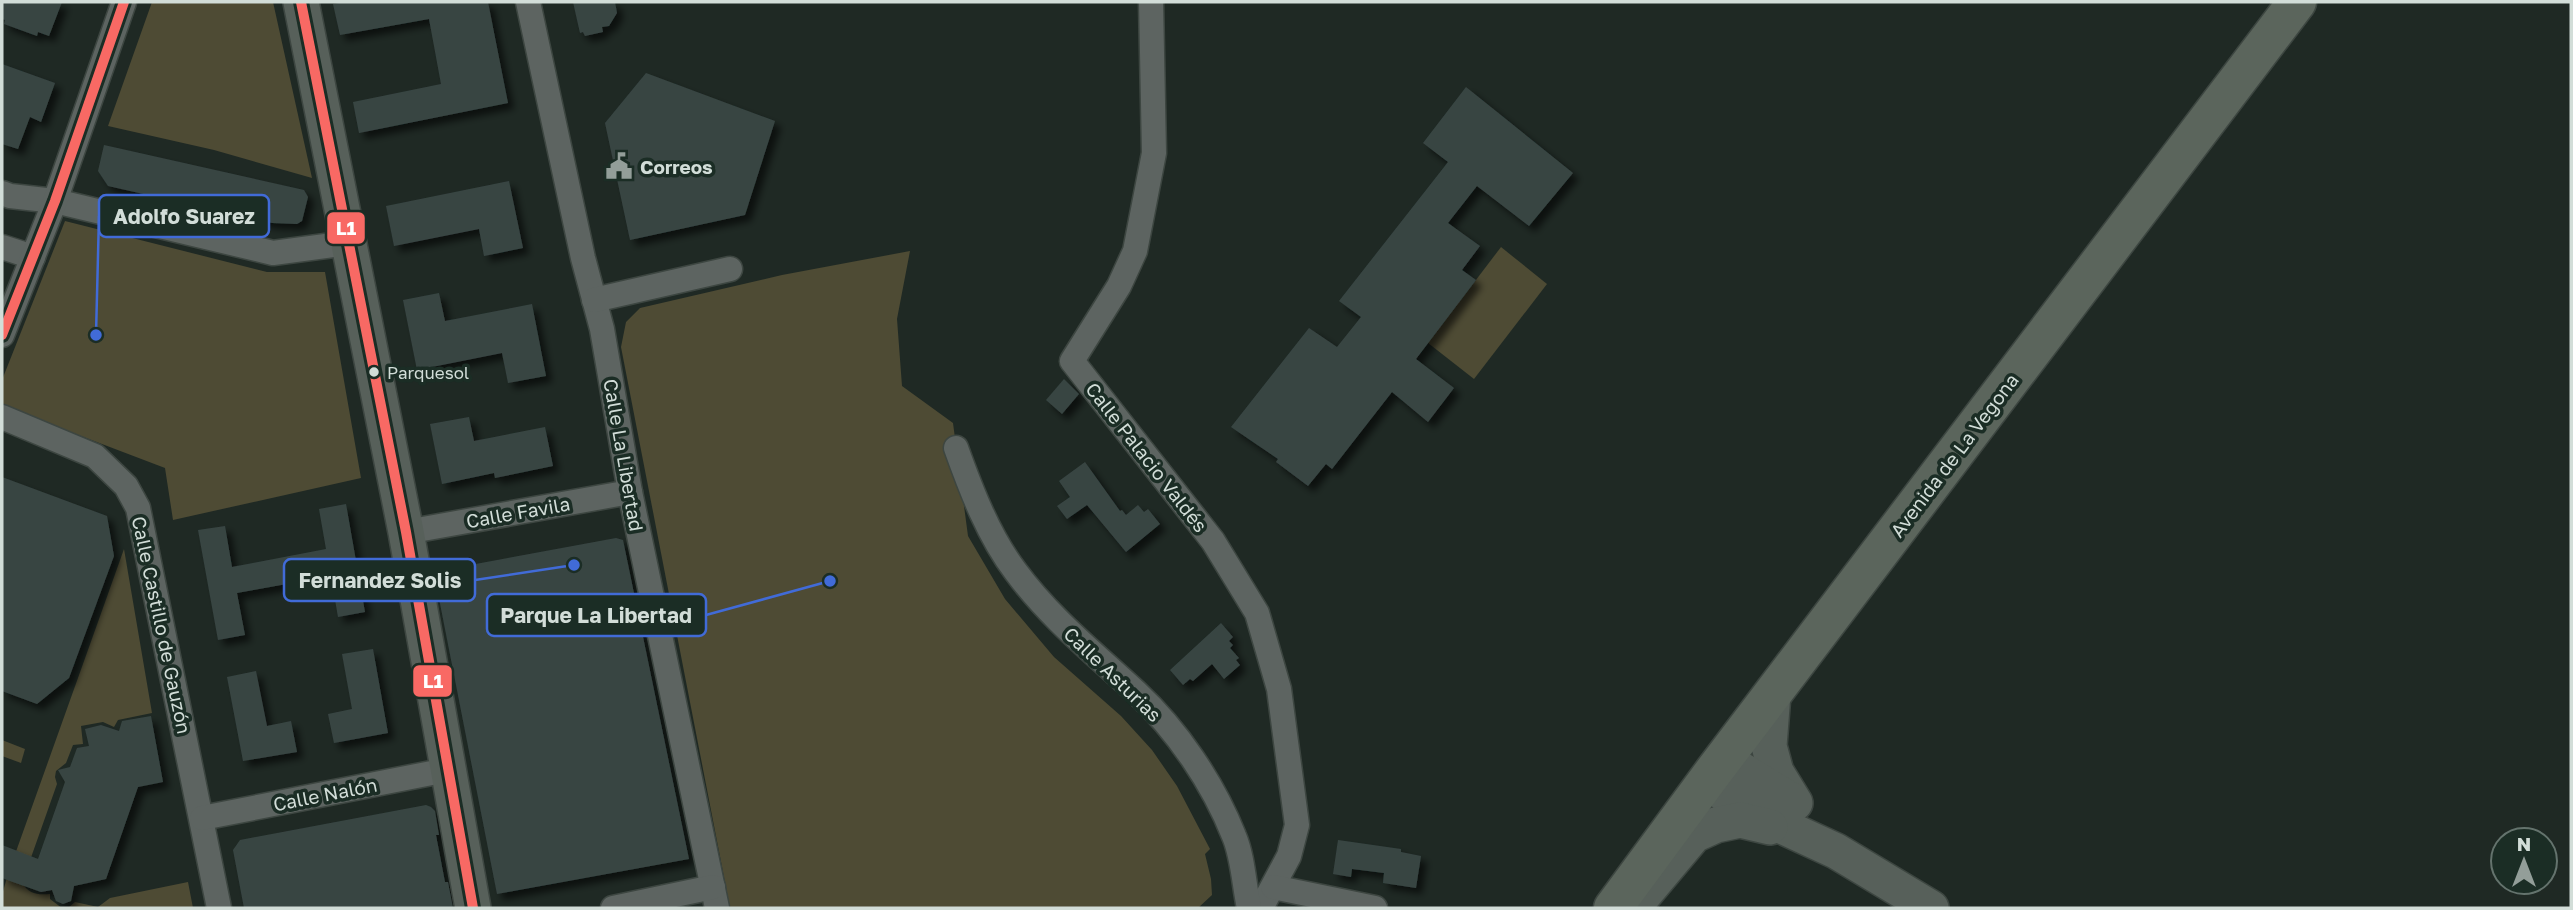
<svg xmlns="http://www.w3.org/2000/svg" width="2573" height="910" viewBox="0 0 2573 910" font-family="'Golos Text',sans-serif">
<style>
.green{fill:#4e4b34}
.building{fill:#384543;filter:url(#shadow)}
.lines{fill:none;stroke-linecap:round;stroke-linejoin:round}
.street-casing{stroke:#3d4641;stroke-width:27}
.secondary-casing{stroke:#3d4641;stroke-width:38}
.primary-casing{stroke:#3d4641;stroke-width:41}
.street{stroke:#5d6461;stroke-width:24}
.secondary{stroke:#57605a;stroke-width:35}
.primary{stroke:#5b655c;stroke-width:38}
.bus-1-casing{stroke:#1b2d25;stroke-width:16}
.bus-1{stroke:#f86964;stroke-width:10}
.bus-dot{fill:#d2ddd8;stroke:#1b2d25;stroke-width:2.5}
.labels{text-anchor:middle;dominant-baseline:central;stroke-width:7;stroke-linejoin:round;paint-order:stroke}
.bus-label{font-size:17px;fill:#d2ddd8;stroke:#1b2d25;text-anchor:start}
.poi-label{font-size:19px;font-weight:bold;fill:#d2ddd8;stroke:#1b2d25;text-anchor:start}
.street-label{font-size:19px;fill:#d2ddd8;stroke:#1b2d25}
.leader{fill:none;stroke:#416bd8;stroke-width:2.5}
.callout-dot{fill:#416bd8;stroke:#1b2d25;stroke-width:2.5}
.callout{fill:#1b2d25;stroke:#416bd8;stroke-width:2.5}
.callout-label{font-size:21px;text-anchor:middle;font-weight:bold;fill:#d2ddd8}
.line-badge{stroke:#1b2d25;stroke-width:2.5}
.badge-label{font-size:19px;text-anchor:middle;font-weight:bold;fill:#fff}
</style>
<defs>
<filter id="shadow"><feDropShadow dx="6" dy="6" stdDeviation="3.5" flood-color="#0009"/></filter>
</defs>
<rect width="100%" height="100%" fill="#1f2924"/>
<g class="green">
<path d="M152,2H273L312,178L214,150L108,126Z"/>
<path d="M65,221L267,272H325L361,478L173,520L165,468L2,406V380Z"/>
<path d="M1501,247L1547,284L1474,379L1428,343Z"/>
<path d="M910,251L897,319L902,386L953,423L968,536L1005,599L1054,657L1121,716L1152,750L1177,786L1210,849L1205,854L1211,879L1212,895L1198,908H730L621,347L626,322L640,308L782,275Z"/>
<path d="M124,549L152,713L118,720L114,727L103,722L81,726L83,744L73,745L66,763L56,771L55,777L57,784L22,883C29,894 37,895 50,894V899L62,908L69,907L75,902L98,907L110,898L188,882L193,908H2V895L8,874Z"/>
<path d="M2,740L25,749L21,763L2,756Z"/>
</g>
<g class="building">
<path d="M2,2H62L49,36L38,32L37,36L4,24L5,20L2,19Z"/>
<path d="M345,2H488L508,103L359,133L353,102L441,84L429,19L340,35L333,4Z"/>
<path d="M573,2H615L617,13L609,26L602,27L603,32L585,36L583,32L580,33Z"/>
<path d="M2,64L55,83L41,122L30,117L18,149L2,144Z"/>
<path d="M646,73L775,121L745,215L630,240L605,123Z"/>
<path d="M1466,87L1573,173L1529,226L1477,186L1448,223L1480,246L1462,270L1476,280L1416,359L1454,388L1428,422L1392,392L1332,469L1326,464L1308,486L1276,462L1278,459L1231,427L1309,328L1337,347L1361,317L1339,301L1448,162L1423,143Z"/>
<path d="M104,145L304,190L308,197L302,221L297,224L272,223L108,186L98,171Z"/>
<path d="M509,181L523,248L484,256L479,229L394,246L386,206Z"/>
<path d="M439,293L445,321L532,304L546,376L508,383L502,353L417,370L403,300Z"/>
<path d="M1064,379L1079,394L1062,414L1046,400Z"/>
<path d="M469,417L474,441L545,427L553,466L495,478L494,473L442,484L430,424Z"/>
<path d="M1085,462L1120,511L1122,510L1126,515L1138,505L1144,512L1148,509L1160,524L1126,552L1087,505L1067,519L1057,506L1070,497L1059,481Z"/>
<path d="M2,477L107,516L114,556L69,678L37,704L2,691Z"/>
<path d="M346,504L365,612L338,617L331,576L237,593L245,635L218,640L198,530L225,526L232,567L326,549L319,509Z"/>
<path d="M616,538L623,540L689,859L497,894L435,578L438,571Z"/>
<path d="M1221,623L1233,637L1229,641L1233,645L1230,648L1239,658L1236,660L1240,665L1224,679L1212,664L1193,681L1190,679L1183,685L1170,670Z"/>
<path d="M373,649L388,733L334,743L328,714L352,709L342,654Z"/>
<path d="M256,671L267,726L291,721L297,752L243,761L227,677Z"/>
<path d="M151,716L163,782L138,787L106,879L74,886L71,901L63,904L56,901L52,890L41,892L2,878V845L38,859L65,782L58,770L70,767L77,748L89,746L85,729L101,725L119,731L122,721Z"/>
<path d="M426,805L431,807L435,811L439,835H436L445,882H448L453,908H244L233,850L240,840Z"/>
<path d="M1338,840L1401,849V852L1421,856L1416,888L1383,883L1384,873L1352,869L1351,877L1333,874Z"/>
</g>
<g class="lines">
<defs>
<g id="street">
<path d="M528,2L583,258L602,329L630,492L717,908"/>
<path d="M1151,2L1154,153L1135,251L1119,286L1072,361L1213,541L1257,613L1279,689L1297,825L1289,856L1261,908"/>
<path d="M2,193L10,196L55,201L273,253L348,243"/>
<path d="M2,247L33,257"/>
<path d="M594,300L730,269"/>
<path d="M2,335L55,201L124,2"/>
<path d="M2,417L95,456L126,486L138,508L219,908"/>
<path d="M956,448C971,490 989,537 1016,572C1050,618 1094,653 1136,692C1177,730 1213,783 1234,836C1243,857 1244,885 1249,908"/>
<path d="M406,532L630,492"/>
<path d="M202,818L447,770"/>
<path d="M1273,887L1375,908"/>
<path d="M613,908L713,887"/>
</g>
<g id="secondary">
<path d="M301,2L406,532L473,908"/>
<path d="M1773,694L1769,746L1776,772L1795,803"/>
<path d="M1794,802L1740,769L1714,771L1724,794L1747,810L1836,851L1931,908"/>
<path d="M1637,903L1694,835L1716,825L1740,820L1770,827"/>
</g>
<path id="primary" d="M1613,908L1714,771L2297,2"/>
</defs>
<use href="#street" class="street-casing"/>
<use href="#secondary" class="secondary-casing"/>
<use href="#primary" class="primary-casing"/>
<use href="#street" class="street"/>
<use href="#secondary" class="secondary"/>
<use href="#primary" class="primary"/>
<defs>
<g id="bus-1">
<path d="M301,2L406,532L473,908"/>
<path d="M2,335L55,201L124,2"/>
</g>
</defs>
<use href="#bus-1" class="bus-1-casing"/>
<use href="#bus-1" class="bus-1"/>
</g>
<defs>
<symbol id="civic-bare" viewBox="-9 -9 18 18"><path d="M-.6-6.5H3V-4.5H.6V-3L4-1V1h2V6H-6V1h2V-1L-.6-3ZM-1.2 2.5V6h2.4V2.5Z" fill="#939e99" stroke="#1b2d25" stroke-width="2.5" paint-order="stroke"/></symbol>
</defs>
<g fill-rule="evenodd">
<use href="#civic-bare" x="600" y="147" width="38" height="38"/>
</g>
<circle class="bus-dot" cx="374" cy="372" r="6"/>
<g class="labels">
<g class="bus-label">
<text x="387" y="372">Parquesol</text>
</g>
<g class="poi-label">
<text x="640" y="166">Correos</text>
</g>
<g class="street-label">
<text transform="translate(624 455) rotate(80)">Calle La Libertad</text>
<text transform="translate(1954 455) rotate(-53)">Avenida de La Vegona</text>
<text transform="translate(1147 457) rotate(52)">Calle Palacio Valdés</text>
<text transform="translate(518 512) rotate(-10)">Calle Favila</text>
<text transform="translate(162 625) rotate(78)">Calle Castillo de Gauzón</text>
<text transform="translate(1113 674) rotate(44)">Calle Asturias</text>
<text transform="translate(325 794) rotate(-11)">Calle Nalón</text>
</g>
</g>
<path class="leader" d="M96 335L99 216M574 565L475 580M830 581L706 615"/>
<g class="callout-dot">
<circle cx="96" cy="335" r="7"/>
<circle cx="574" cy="565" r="7"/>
<circle cx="830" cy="581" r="7"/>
</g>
<g class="callout">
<rect x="99" y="195" width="170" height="42" rx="7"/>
<rect x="284" y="559" width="191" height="42" rx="7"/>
<rect x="487" y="594" width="219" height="42" rx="7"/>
</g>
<g class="callout-label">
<text x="184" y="224">Adolfo Suarez</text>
<text x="380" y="588">Fernandez Solis</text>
<text x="596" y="623">Parque La Libertad</text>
</g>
<g class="line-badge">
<rect x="326" y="211" width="40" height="34" rx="7" fill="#f86964"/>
<rect x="412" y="664" width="41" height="34" rx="7" fill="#f86964"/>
</g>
<g class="badge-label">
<text x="346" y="235">L1</text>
<text x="433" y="688">L1</text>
</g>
<rect width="2573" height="910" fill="none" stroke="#d2ddd8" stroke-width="7"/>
<g transform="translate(2524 861)"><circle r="33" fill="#1b2d25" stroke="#64736d" stroke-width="2"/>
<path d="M0-5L12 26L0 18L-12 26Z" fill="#939e99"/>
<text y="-10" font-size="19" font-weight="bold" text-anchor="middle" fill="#d2ddd8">N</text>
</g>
</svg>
